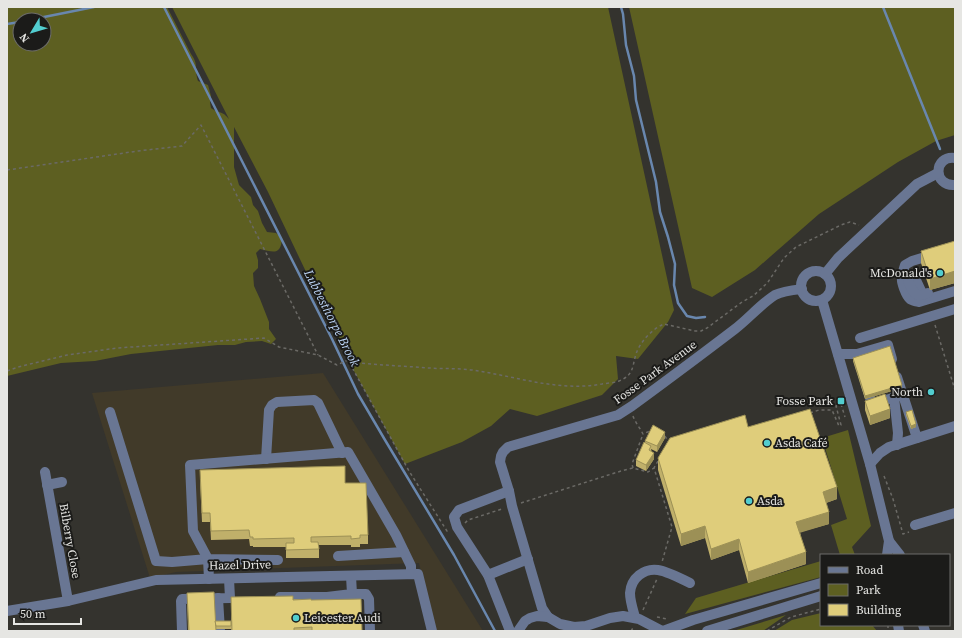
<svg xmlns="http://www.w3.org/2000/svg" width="962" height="638" viewBox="0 0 962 638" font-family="'Source Serif 4',serif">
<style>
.industrial{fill:#413a29}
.green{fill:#5d5f21;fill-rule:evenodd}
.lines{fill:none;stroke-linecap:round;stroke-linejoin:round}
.stream{stroke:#6987ae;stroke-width:2.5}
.path{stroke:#6b6a66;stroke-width:1.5;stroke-dasharray:3 3;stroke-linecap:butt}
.minor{stroke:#697693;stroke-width:10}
.wall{fill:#c0b06a}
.shaded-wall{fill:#9c9056}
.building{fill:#dfcd7b;stroke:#9c9056}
.poi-dot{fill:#52cdcf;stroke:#1b1b19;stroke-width:1.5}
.labels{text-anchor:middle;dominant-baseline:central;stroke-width:4;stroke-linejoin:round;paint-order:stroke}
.poi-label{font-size:12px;fill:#e6e6e3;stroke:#1b1b19;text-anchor:end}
.street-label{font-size:12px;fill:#e6e6e3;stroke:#1b1b19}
.water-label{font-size:13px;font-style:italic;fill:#bbd3f4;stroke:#1b1b19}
</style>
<rect width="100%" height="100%" fill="#34332e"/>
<path class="industrial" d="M323,373L483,631H435L419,563L176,572L150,578L92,393Z"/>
<g class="green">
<path d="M7,7H167L191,54C199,65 194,68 198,81L208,85L211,96L210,102L211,108C219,114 222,110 229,119L172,7H608L674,310L668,322L638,359L616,356L618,379L602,395L537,416L510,409L491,426L462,442L405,464L348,360L268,192L234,127V167L239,185L251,197L253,205L258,211L262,223L267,232L276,233L282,238C281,256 273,252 260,249L256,253L258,260V268L253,273L254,286L260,299L269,322V329L276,339L271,344L262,341L246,342L235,345H218L131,354L95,361L61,363L7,376ZM20,20H44V44H20Z"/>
<path d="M629,7H955V135L936,141L898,162L819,214L755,270L712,297L692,288Z"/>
<path d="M848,430L871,526L852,547L855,555H840L831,525L847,519L822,438Z"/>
<path d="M821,561V577L685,614L696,598Z"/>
<path d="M821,613V625H872L877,631H774L792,620Z"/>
<path d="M786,615L763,631H733Z"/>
</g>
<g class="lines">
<g class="stream">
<path d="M164,7L332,339L358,394L385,440L454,555L495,631"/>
<path d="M621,7L623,14L626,45L634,76L636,100L656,182L660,212L668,237L675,264L674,285L678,303L687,316L696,318L705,317"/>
<path d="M883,7L940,149"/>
<path d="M29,20L94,7"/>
<path d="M7,24L20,22"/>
</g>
<g class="path">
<path d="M7,170L138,151L182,146L201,125L318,355"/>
<path d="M935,325L955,390"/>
<path d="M350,362C377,365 403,366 429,368C443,369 458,368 472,370C515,376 558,392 602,384C607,383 614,383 619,381C634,375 632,367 636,354C640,342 652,329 664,324L695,331H701L707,328L742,302L753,296L762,288L768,282L784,258L796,247L841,225L850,222L859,225"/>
<path d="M7,371L18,367L67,355L117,348L264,338L279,347L318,355L337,365L348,360L409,471L447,531L448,530"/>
<path d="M841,404L845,417"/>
<path d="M810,413L819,410H832L839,426L841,425L836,406L842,404"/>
<path d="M633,416C635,422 640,428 643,434L650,431"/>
<path d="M665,436L669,443"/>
<path d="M658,461L654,468L672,527L662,562"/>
<path d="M633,468L632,464L643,434"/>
<path d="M884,476L893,499L903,534L909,532"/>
<path d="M521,503L621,471L633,468L648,472L654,468"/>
<path d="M465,523L468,520L502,509"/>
<path d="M643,610L657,579"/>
<path d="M657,617L667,619"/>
<path d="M888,625V631"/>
<path d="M631,631L633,628"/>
<path d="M767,631L791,617L821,609"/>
</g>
<g class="minor">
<path d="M955,158C933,155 933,187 955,185"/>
<path d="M955,248L912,261L905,265C904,269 902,273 902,278C901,282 906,296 910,299C912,301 916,301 919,302L955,291"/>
<circle cx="816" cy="286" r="15"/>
<path d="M825,274L838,258L917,184L938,173"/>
<path d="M908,276L916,280L923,295"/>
<path d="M908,277C908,282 913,294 918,295C921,296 925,294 928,293"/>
<path d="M822,300L870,464L889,541L887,555"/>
<path d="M860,338L955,309"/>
<path d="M838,354H857L888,345L892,359"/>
<path d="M897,377L917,438"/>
<path d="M866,385L872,404L903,395"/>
<path d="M894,397L898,433L897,445"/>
<path d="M110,412L156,561L172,562L208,559L209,579"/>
<path d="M266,459L269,410L272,405L277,402L314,400L318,403L342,453"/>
<path d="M870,464L880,453L889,447L955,426"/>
<path d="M45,472L68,601"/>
<path d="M47,485L62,482"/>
<path d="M509,491L459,510L454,517L457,527L488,575L510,631"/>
<path d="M915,525L955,513"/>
<path d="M889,541L900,555"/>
<path d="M338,556L404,552"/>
<path d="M278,560L208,559L193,531L190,465L348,452L396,535L411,566V574"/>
<path d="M488,575L528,559"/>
<path d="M352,594H366L369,599L370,631"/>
<path d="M280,597H327L352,594L351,576"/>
<path d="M218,598L220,631"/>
<path d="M7,611L68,601L156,580L418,574L432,631"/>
<path d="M548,617L542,608L512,506L509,491L500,462L501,456L503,452L508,447L618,415L632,406C666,381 701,355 735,329C748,319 762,303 775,295C783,291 793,290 802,289"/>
<path d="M635,617C633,610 630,601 630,593C631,578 644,568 658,570C666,571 682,579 690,583"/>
<path d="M898,625L899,631"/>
<path d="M923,625L925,631"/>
<path d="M182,631L181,601L182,599L230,598L229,579"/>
<path d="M518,631L525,621L530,618L537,616L548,617L560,624L574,627L586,626L610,618L623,616L639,619L662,631"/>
<path d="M663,631L693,620L821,583"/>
<path d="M707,631L821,596"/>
</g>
</g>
<g class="wall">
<path d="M955,241V283L930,290L921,263V251Z"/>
<path d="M853,358L902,388L865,399L853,361Z"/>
<path d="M865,401L890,418L870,425L865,410Z"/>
<path d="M906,412L916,427L911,429L906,415Z"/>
<path d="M748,427L837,499L826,503L829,524L800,532L806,564L748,583L739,550L711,560L705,538L681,546L658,470V458Z"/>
<path d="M665,438L657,452L651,449L654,459L646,471L636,466V460L645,443V441Z"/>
<path d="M200,479L345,483L368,535V544H360V547H351V545H319V558H286V547H253V546H250L249,539L211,540L210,522H202Z"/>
<path d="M187,593L215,621H231V597L311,600L362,631H232L231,629H216V631H188Z"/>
</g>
<g class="shaded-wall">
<path d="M955,271V283L930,290V279Z"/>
<path d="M902,385V388L865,399V396Z"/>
<path d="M890,409V418L870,425V416Z"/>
<path d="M916,424V427L911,429V426Z"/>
<path d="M665,432V438L657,452V446Z"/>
<path d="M654,453V459L646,471V465Z"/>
<path d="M837,487V499L823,504V492Z"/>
<path d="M829,512V524L796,534V522Z"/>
<path d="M705,526V538L681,546V534Z"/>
<path d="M739,539V550L711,560V549Z"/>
<path d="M806,552V564L748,583V572Z"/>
</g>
<g class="building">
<path d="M955,241V271L930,279L921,251Z"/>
<path d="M890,346L902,385L865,396L853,358Z"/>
<path d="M885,394L890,409L870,416L865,401Z"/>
<path d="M810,409L837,487L823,492L829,512L796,522L806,552L748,572L739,539L711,549L705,526L681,534L658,458L670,438L745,415L748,427Z"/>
<path d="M912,410L916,424L911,426L906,412Z"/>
<path d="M653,425L665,432L657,446L645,441Z"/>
<path d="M644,442L651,446L649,450L654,453L646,465L636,460Z"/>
<path d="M345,466V483H366L368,535H360V538L351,539V536L311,537V542H318L319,549L286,550V543H294V538L253,539V537H250L249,530L211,531L210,513H202L200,470Z"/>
<path d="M214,592L216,631H189L187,593Z"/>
<path d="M293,596V600L311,599V600L361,599L362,631H312V627L294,628V631H232L231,597Z"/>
<path d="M215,621H231V626H216Z"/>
</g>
<g class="poi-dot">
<circle cx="940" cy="273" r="4"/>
<circle cx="931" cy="392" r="4"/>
<rect x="837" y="397" width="8" height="8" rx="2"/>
<circle cx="767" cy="443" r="4"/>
<circle cx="749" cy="501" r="4"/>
<circle cx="296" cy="618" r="4"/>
</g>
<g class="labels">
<g class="poi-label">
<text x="932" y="273">McDonald's</text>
<text x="923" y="392">North</text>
<text x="833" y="401">Fosse Park</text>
<text x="775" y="443" text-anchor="start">Asda Café</text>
<text x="757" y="501" text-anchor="start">Asda</text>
<text x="304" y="618" text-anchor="start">Leicester Audi</text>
</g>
<g class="street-label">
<text transform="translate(655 372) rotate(-36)">Fosse Park Avenue</text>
<text transform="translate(70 541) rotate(80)">Bilberry Close</text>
<text transform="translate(240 565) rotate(-1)">Hazel Drive</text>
</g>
<g class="water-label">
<text transform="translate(332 318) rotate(63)">Lubbesthorpe Brook</text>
</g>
</g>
<rect width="962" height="638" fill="none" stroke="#e6e6e3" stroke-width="16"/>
<rect x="820" y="554" width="130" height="72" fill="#1b1b19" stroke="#6c6c6a"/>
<rect x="828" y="567" width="20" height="6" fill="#697693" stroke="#6c6c6a"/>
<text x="856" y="574" font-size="12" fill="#e6e6e3">Road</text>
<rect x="828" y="584" width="20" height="12" fill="#5d5f21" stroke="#6c6c6a"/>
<text x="856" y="594" font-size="12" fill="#e6e6e3">Park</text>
<rect x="828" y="604" width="20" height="12" fill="#dfcd7b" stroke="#6c6c6a"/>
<text x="856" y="614" font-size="12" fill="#e6e6e3">Building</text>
<g transform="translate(32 32) rotate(232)"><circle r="19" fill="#1b1b19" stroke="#6c6c6a"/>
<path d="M0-3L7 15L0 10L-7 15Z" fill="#52cdcf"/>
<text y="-6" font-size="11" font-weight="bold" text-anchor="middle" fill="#e6e6e3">N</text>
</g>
<path d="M14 618v6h67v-6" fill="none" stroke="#e6e6e3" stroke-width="2"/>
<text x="20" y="618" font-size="12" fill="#e6e6e3" stroke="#1b1b19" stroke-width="3" paint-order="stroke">50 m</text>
</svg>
